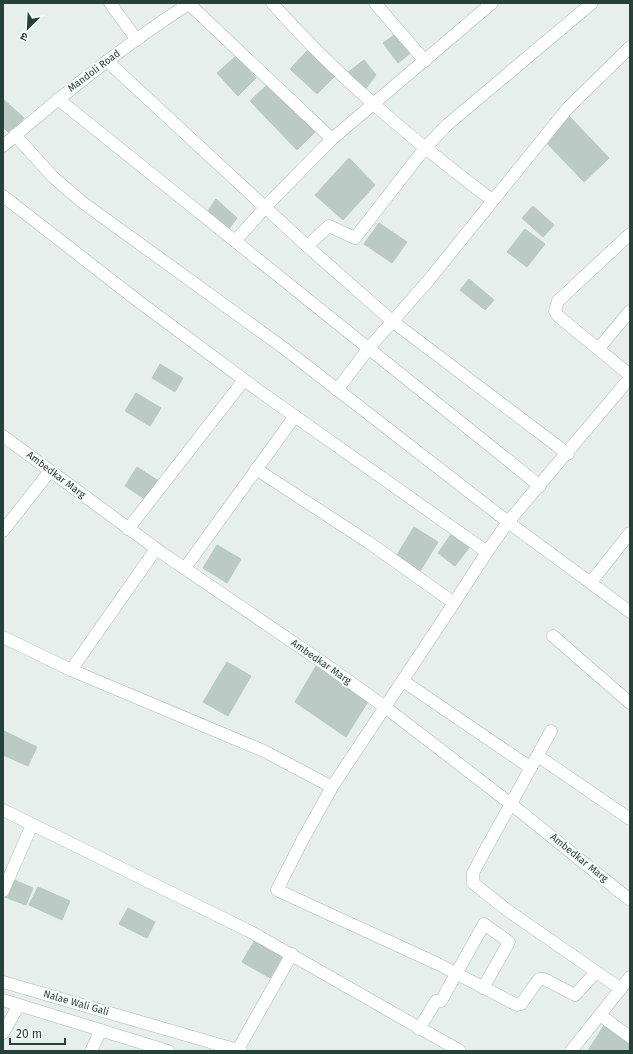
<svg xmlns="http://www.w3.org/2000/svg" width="633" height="1054" viewBox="0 0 633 1054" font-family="'Fira Sans','Noto Sans Devanagari',sans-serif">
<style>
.building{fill:#bbcac4;stroke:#b8c9c2}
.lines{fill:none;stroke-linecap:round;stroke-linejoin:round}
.minor-casing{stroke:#a8b8b2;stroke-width:13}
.tertiary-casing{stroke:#a8b8b2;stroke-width:13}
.minor{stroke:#fff;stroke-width:12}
.tertiary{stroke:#fff;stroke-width:12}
.labels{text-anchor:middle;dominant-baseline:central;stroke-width:4;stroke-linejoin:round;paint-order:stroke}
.street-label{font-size:10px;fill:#24423a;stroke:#f7fbf9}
</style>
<rect width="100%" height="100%" fill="#e6efeb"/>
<g class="building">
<path d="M397,33L413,51L398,63L383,43Z"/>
<path d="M308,50L335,76L317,94L290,69Z"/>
<path d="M236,56L256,78L238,96L217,73Z"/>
<path d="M364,60L376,75L364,91L347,73Z"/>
<path d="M268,84L316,131L297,150L250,101Z"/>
<path d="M3,99L24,118L10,134L3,127Z"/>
<path d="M569,116L609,158L584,182L544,140Z"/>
<path d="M349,158L375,185L343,220L315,195Z"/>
<path d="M216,199L237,218L228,230L205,215Z"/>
<path d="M533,206L554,225L543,237L522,218Z"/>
<path d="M379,223L407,242L392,263L364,244Z"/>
<path d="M525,229L545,244L527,267L507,252Z"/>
<path d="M469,279L494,300L485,310L460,290Z"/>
<path d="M160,364L183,378L175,392L152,378Z"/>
<path d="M136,393L161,408L150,426L125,411Z"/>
<path d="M137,467L160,482L148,501L125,486Z"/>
<path d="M414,527L438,542L419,573L395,558Z"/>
<path d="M452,533L472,544L455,566L438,553Z"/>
<path d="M217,545L241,559L227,583L203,568Z"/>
<path d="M227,662L251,676L228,716L203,702Z"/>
<path d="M316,666L369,700L346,737L295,702Z"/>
<path d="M4,731L37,747L28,766L3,755Z"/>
<path d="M12,879L33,888L26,905L5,897Z"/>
<path d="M38,887L70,901L62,920L29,905Z"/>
<path d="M128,908L155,922L147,938L119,924Z"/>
<path d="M256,938L284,954L270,978L242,962Z"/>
<path d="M606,1022L630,1041V1051H588Z"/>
</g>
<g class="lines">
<defs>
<g id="minor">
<path d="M110,3L137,40"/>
<path d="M272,3C337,77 414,141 492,200"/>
<path d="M375,3L425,61"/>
<path d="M189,4L332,139"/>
<path d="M107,61L307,246L392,321L568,454"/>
<path d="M58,99L540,486"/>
<path d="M15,135L53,177L82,202L285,349L508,522L630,612"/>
<path d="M3,196L138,301L262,393L487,552"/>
<path d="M630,234L558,301L555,311L558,316L630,375"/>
<path d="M235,241L271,201L332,139L492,3"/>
<path d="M307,246L329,226L355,238L425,148L447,125L592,3"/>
<path d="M599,348L630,311"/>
<path d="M337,390L369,348L428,281L567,109L630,47"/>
<path d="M3,436L162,553L325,664L385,707L511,804L630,900"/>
<path d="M256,469L368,542L454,603L487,552L508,522L630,378"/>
<path d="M128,529L244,380"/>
<path d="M3,531L50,471"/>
<path d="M185,568L295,416"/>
<path d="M591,582L630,533"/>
<path d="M454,603L332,787L302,841L277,890L438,964L517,1005L521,1004L539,979H544L575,995L596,972"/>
<path d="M553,636L630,703"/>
<path d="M3,637L71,670L264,751L332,787"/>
<path d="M71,670L156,549"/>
<path d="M403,681L531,768"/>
<path d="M551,731L481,858L473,873V883L507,910L621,989"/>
<path d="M538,756L630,819"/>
<path d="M3,810L251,932L460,1051"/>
<path d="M3,891L32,825"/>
<path d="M3,982L241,1051"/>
<path d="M3,1000L168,1051"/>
<path d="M600,1015L630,1037"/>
<path d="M419,1029L436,1001H441L484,924L509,942L483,988"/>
<path d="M3,1033L19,1005"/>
<path d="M91,1051L101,1030"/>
<path d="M237,1051L292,954"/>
<path d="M571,1051L630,977"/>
</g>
<path id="tertiary" d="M3,146C62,95 124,45 190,3"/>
</defs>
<use href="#minor" class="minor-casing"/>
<use href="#tertiary" class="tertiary-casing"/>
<use href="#minor" class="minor"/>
<use href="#tertiary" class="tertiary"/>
</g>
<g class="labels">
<g class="street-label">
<text transform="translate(94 71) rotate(-37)">Mandoli Road</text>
<text transform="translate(56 475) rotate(37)">Ambedkar Marg</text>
<text transform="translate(321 662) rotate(35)">Ambedkar Marg</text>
<text transform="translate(579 858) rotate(39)">Ambedkar Marg</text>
<text transform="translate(76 1003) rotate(16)">Nalae Wali Gali</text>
</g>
</g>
<rect width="633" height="1054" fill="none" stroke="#24423a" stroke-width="8"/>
<g transform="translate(28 28) rotate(204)" stroke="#f7fbf9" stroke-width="3" paint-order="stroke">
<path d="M0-3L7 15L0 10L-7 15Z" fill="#24423a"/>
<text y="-6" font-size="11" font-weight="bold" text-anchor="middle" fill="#24423a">उ</text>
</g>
<path d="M10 1038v6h55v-6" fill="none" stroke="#24423a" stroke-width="2"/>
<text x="16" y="1038" font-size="12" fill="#24423a" stroke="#f7fbf9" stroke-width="3" paint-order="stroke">20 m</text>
</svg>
